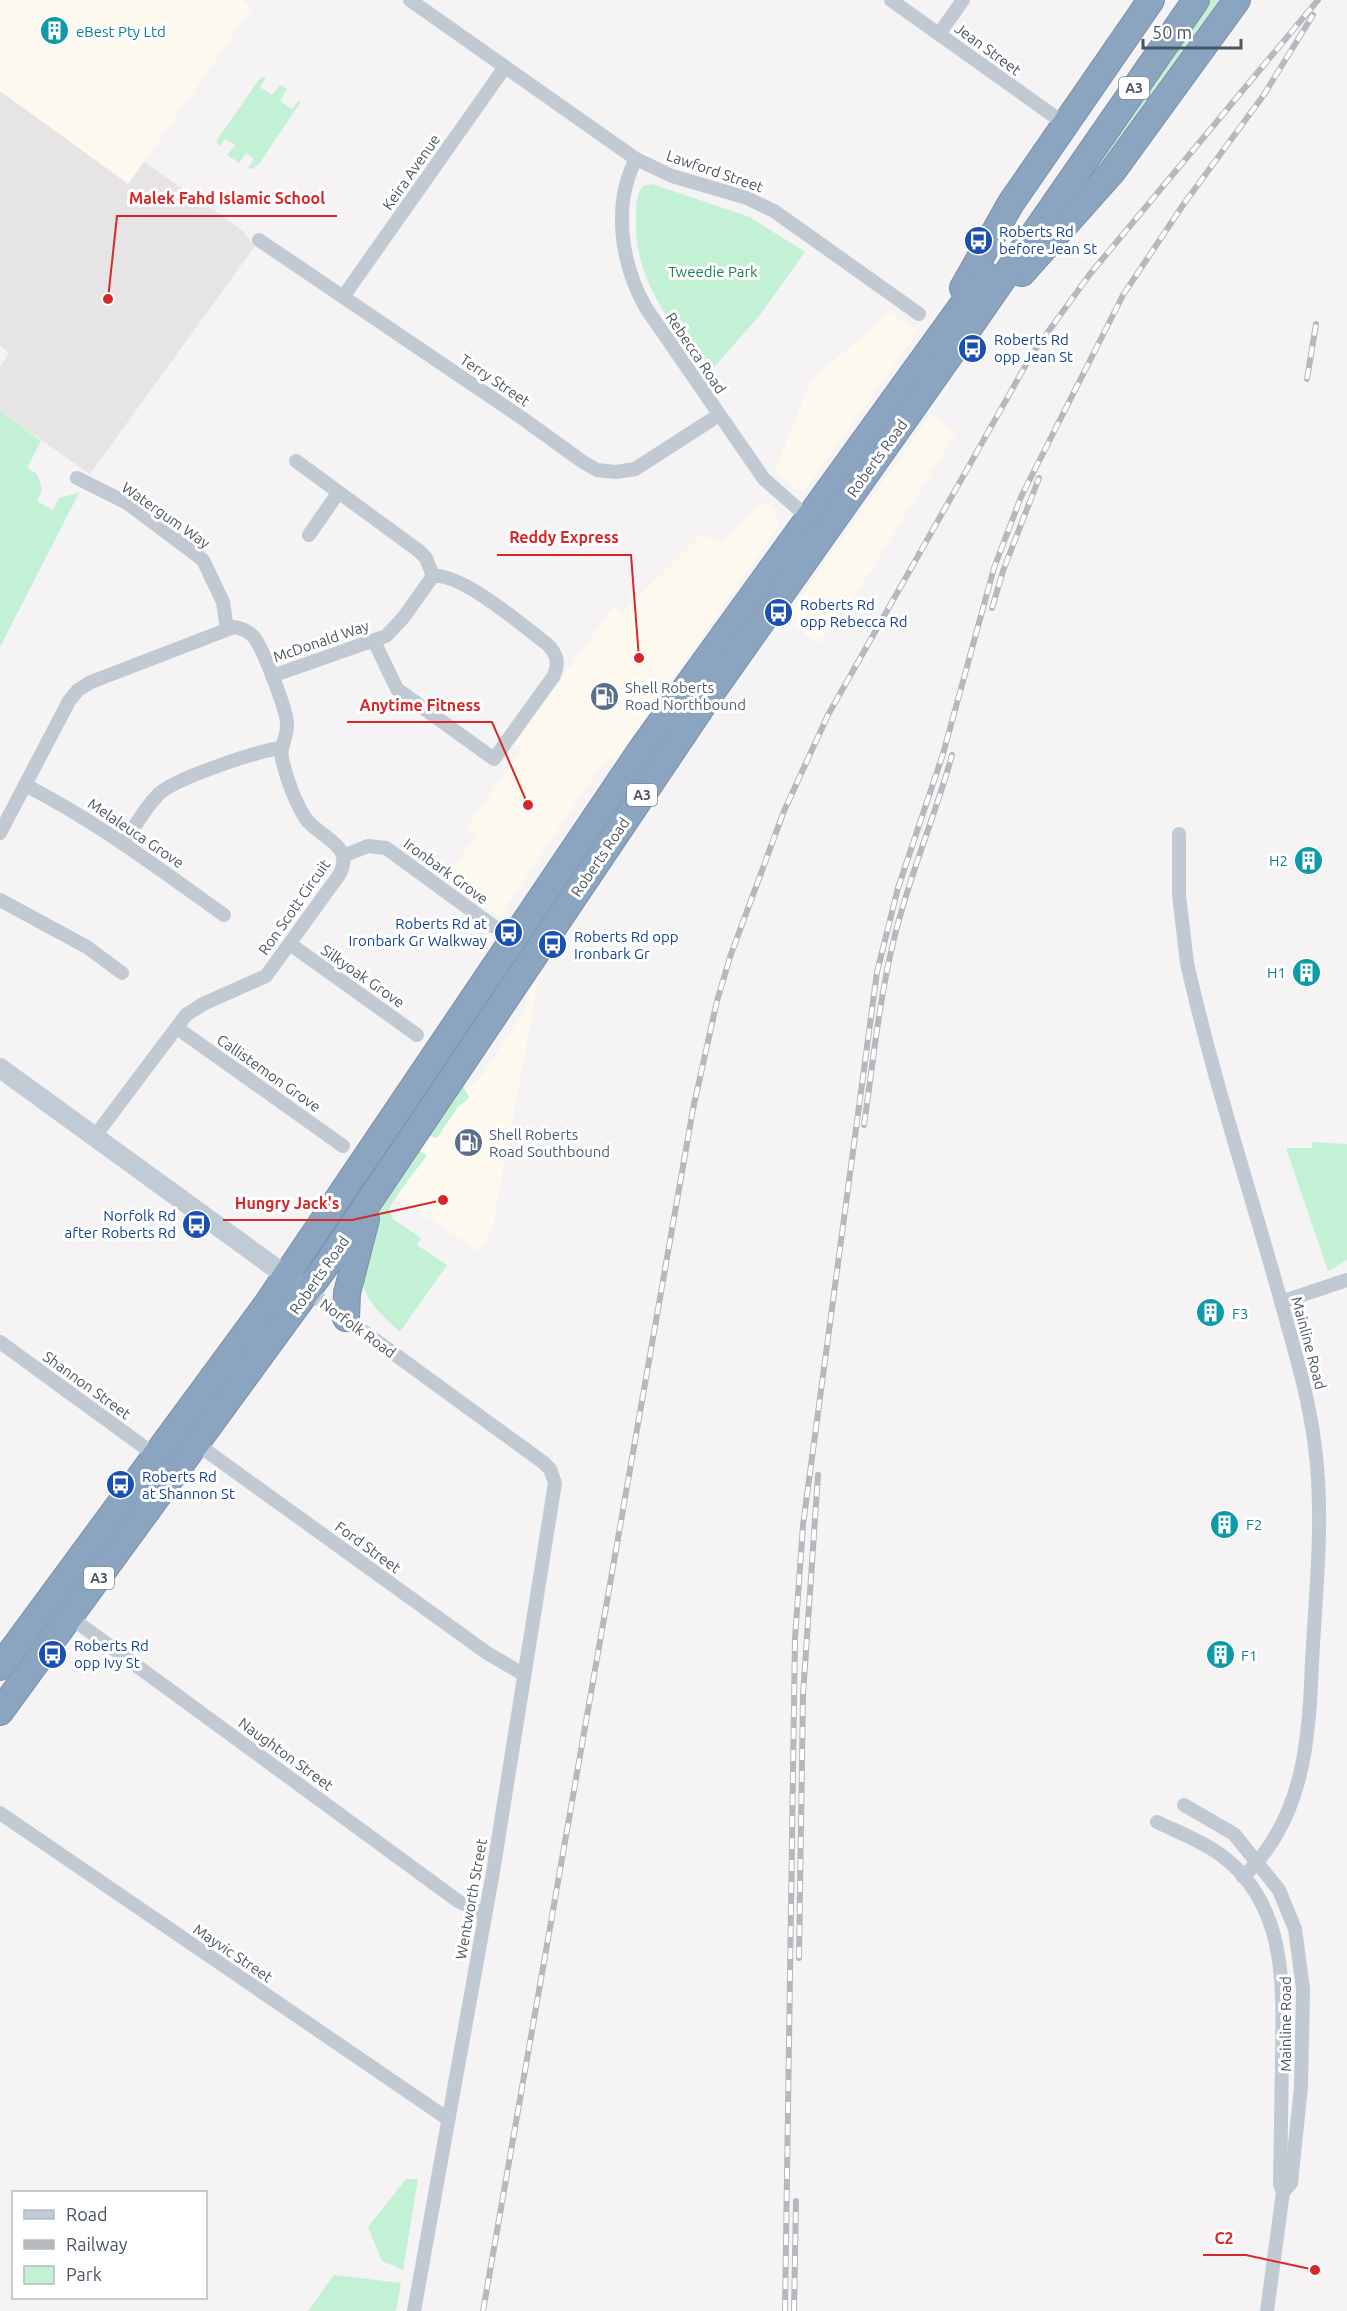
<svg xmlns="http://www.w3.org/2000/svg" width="1347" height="2311" viewBox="0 0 1347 2311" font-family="Ubuntu,sans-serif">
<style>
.commercial{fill:#fdf9ef}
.education{fill:#e6e4e5}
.green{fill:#c3f1d5}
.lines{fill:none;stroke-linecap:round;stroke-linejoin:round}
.highway-casing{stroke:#7690ad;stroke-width:28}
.street{stroke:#c1cad2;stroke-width:14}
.secondary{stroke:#c1cbd6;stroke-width:20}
.highway{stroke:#8ba5c1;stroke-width:26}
.rail-casing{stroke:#b5b8bd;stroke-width:6}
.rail{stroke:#fff;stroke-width:4;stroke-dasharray:11;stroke-linecap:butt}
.labels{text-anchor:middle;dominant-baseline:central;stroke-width:6;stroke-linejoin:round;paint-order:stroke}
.shield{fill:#fff;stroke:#808990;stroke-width:1.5}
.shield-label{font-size:14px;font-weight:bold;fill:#4a5661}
.culture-label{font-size:15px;fill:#0d838f;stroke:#fff;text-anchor:start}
.street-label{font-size:15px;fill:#4a5661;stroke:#fff}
.transit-label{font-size:15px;fill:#164399;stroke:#fff;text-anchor:start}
.park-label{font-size:15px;fill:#17864f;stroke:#fff}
.service-label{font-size:15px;fill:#4e5e75;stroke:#fff;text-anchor:start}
.leader{fill:none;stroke:#d62828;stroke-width:2}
.callout-dot{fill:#d62828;stroke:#fff;stroke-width:2}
.callout-label{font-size:16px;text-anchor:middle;font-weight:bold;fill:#d62828;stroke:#fff;stroke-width:6;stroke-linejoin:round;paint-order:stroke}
</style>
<rect width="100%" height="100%" fill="#f5f3f3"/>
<g class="commercial">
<path d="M0,0H242L252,8L129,184L0,91Z"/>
<path d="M890,312L918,332L805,490L799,491L775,470L812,379Z"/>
<path d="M931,414L956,432L872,570L819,644L784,620Z"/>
<path d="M763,502L776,513L779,526L619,755L603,763L499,917L445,878L476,836L466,828L520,753L521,747L515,743L614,606L623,612L701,535L722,543Z"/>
<path d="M539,977L492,1231L478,1251L394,1194L462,1093L481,1077L525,1010L529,993Z"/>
</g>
<path class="education" d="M0,91L128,184L144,162L242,230L255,246L90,474L0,411V367L9,353L0,346Z"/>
<g class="green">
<path d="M1208,0H1229L1129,140L1050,224Z"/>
<path d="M266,77L260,87L272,95L280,85L287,89L280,101L292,109L299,100L300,103L259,164L252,169L248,168L254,159L246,153L239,163L227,155L235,145L225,139L219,147L217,140L260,78Z"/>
<path d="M652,184L750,217L805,252L759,316L708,374C673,326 633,280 636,217C636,206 636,195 643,186Z"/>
<path d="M0,411L41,441L27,468L37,474L42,489L37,501L53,510L59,498L79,493L0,647Z"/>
<path d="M461,1082L469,1098L458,1107L437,1138L426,1135Z"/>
<path d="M1313,1142L1347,1144V1260L1328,1271L1286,1148H1312Z"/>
<path d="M415,1149L427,1155C420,1166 390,1202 389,1210L393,1219L421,1238L417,1245L447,1265L400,1332C384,1316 364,1302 362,1277L374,1216Z"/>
<path d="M406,2179H418L403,2270L382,2261L368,2227Z"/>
<path d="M334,2275L401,2283L396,2311H308Z"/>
</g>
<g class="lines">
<defs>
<g id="highway">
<path d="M1022,273L1112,172L1237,0"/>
<path d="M963,288L1011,203L1151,0"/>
<path d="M346,1318L347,1293L366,1219"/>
<path d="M0,1667L267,1304L641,750L985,274"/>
<path d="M0,1712L327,1264L707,699L964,335L1196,0"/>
</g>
</defs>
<use href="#highway" class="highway-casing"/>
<g class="street">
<path d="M410,0L636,159L672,176L747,198L774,211L919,314"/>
<path d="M891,0L1065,124"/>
<path d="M939,34L963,0"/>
<path d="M636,159C612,205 621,264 646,308L764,479L813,522"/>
<path d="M259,240L522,418L583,462L597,470L616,472L635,469L719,415"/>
<path d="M343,297L505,67"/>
<path d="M296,461L419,551L426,558L433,576"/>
<path d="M77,478L127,503L203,560L223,602L227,629"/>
<path d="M309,535L338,493"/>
<path d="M272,676L386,636L403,618L433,576C462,573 522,625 547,644C557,654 560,663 553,677L494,759L397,689L374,641"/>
<path d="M25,785C96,821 158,868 224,915"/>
<path d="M0,833L69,701L78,690L91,682L234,627C242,628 248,631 254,637C263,649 286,708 287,723C288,738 278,748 283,763C287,780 296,804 306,819C320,838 356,845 339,875L266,976L203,1004L186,1015L95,1136"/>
<path d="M1179,834V895L1187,963C1211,1070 1245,1175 1275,1280C1290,1335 1308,1390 1315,1447C1324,1518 1316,1590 1312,1661C1309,1741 1304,1819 1243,1877"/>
<path d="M125,842C135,826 146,806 160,793C177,778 257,751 281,748"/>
<path d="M343,856L368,846L386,848L493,926"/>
<path d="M0,900L87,947L122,973"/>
<path d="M290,944L417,1035"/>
<path d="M177,1028L343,1146"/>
<path d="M308,1291L544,1463L550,1469L555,1483L493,1872L414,2311"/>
<path d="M1281,1302L1347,1280"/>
<path d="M0,1342L155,1455"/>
<path d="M197,1444L487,1653L523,1674"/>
<path d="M70,1617L458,1901L484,1914"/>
<path d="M1184,1805L1234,1834L1279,1890L1295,1929L1303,1989L1301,2087L1291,2183L1283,2192"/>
<path d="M0,1813L448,2119"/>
<path d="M1157,1822C1178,1832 1202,1841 1221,1855C1288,1905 1283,1987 1282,2060C1281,2102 1281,2143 1280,2184L1283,2192L1267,2311"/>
</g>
<path class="secondary" d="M0,1068L296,1283"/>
<use href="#highway" class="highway"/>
<defs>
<g id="rail">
<path d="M1307,379L1316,324"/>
<path d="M992,608L1003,571L1039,478"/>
<path d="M864,1125C873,1063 879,1000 894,939C909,876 935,817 952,755"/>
<path d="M799,1958L803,1695L818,1475"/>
<path d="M483,2311L693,1109L717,1001L730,957L784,811L828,715L987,434L1032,354L1090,274L1318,0"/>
<path d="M785,2311L795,1638L803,1525L877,972L898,888L943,754L994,568L1021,497L1123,295L1183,205L1263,96L1313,15"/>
<path d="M794,2311L796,2201"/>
</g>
</defs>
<use href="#rail" class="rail-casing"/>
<use href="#rail" class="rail"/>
</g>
<defs>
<symbol id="building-disc" viewBox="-11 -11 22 22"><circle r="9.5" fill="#0f9aa8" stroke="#fff"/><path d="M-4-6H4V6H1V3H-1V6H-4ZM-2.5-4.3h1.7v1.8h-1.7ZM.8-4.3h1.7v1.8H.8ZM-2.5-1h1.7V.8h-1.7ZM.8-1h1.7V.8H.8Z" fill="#fff"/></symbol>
<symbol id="bus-disc" viewBox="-11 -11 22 22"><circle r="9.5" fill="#1a4fb4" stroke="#fff"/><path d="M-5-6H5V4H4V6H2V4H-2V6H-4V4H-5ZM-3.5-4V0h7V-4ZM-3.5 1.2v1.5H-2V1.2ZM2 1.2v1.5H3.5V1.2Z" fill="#fff"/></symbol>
<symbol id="fuel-disc" viewBox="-11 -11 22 22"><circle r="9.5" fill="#5c6f8a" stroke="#fff"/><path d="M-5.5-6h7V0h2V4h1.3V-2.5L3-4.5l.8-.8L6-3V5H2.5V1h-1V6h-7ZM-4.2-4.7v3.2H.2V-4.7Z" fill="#fff"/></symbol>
</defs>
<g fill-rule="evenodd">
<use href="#building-disc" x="38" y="14" width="33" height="33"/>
<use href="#bus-disc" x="962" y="224" width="33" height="33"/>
<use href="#bus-disc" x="956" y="332" width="33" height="33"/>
<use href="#bus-disc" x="762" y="596" width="33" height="33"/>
<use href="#fuel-disc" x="588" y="680" width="33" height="33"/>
<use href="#building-disc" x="1292" y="844" width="33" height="33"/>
<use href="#bus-disc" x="492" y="916" width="33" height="33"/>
<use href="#bus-disc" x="536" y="928" width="33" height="33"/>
<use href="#building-disc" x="1290" y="956" width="33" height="33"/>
<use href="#fuel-disc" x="452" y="1126" width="33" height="33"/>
<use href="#bus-disc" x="180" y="1208" width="33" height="33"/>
<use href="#building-disc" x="1194" y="1296" width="33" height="33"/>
<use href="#bus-disc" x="104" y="1468" width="33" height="33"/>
<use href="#building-disc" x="1208" y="1508" width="33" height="33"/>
<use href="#bus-disc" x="36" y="1638" width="33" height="33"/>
<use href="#building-disc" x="1204" y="1638" width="33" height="33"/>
</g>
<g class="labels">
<g class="shield">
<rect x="1119" y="77" width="30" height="22" rx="4.5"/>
<rect x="627" y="784" width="30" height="22" rx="4.5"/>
<rect x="84" y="1567" width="30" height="22" rx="4.5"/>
</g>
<g class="shield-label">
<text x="1134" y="88">A3</text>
<text x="642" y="795">A3</text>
<text x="99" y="1578">A3</text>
</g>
<g class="culture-label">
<text x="76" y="31">eBest Pty Ltd</text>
<text x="1288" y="860" text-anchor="end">H2</text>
<text x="1286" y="972" text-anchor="end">H1</text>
<text x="1232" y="1313">F3</text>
<text x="1246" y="1524">F2</text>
<text x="1241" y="1655">F1</text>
</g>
<g class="street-label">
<text transform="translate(988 49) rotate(36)">Jean Street</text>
<text transform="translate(715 171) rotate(19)">Lawford Street</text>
<text transform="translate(411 172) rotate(-55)">Keira Avenue</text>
<text transform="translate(696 353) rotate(56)">Rebecca Road</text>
<text transform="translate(495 380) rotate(34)">Terry Street</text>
<text transform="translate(877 458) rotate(-54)">Roberts Road</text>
<text transform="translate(166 515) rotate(35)">Watergum Way</text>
<text transform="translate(321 641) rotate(-19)">McDonald Way</text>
<text transform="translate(136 833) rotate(34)">Melaleuca Grove</text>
<text transform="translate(600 857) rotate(-56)">Roberts Road</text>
<text transform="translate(446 871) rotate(36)">Ironbark Grove</text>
<text transform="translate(294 907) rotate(-55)">Ron Scott Circuit</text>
<text transform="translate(363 976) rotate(35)">Silkyoak Grove</text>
<text transform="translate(269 1073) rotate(35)">Callistemon Grove</text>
<text transform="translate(319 1275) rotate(-55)">Roberts Road</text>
<text transform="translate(358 1328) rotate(36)">Norfolk Road</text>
<text transform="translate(1309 1343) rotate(75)">Mainline Road</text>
<text transform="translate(87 1385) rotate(36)">Shannon Street</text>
<text transform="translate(368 1547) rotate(36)">Ford Street</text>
<text transform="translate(286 1754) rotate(36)">Naughton Street</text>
<text transform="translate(471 1899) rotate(-80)">Wentworth Street</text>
<text transform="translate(233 1953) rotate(34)">Mayvic Street</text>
<text transform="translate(1285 2024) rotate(-90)">Mainline Road</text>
</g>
<g class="transit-label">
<text x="999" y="231">Roberts Rd<tspan x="999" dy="17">before Jean St</tspan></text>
<text x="994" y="339">Roberts Rd<tspan x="994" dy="17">opp Jean St</tspan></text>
<text x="800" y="604">Roberts Rd<tspan x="800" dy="17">opp Rebecca Rd</tspan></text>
<text x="487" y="923" text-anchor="end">Roberts Rd at<tspan x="487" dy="17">Ironbark Gr Walkway</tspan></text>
<text x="574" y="936">Roberts Rd opp<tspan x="574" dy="17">Ironbark Gr</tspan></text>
<text x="176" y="1215" text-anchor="end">Norfolk Rd<tspan x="176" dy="17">after Roberts Rd</tspan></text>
<text x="142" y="1476">Roberts Rd<tspan x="142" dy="17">at Shannon St</tspan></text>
<text x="74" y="1645">Roberts Rd<tspan x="74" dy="17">opp Ivy St</tspan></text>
</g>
<g class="park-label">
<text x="713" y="271">Tweedie Park</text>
</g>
<g class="service-label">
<text x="625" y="687">Shell Roberts<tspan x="625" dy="17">Road Northbound</tspan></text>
<text x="489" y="1134">Shell Roberts<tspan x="489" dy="17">Road Southbound</tspan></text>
</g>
</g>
<path class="leader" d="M108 299L117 216H337M639 658L631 555H497M528 805L492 722H347M443 1200L352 1220H223M1315 2270L1246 2255H1203"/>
<g class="callout-dot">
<circle cx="108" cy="299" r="6"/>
<circle cx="639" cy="658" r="6"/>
<circle cx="528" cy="805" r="6"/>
<circle cx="443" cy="1200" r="6"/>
<circle cx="1315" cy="2270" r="6"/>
</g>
<g class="callout-label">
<text x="227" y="204">Malek Fahd Islamic School</text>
<text x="564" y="543">Reddy Express</text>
<text x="420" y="711">Anytime Fitness</text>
<text x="287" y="1209">Hungry Jack's</text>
<text x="1224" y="2244">C2</text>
</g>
<rect x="12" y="2191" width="195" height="108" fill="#ffffff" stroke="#b7bbc0" stroke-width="1.5"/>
<rect x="24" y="2210" width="30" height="9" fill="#c1cbd6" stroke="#b7bbc0" stroke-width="1.5"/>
<text x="66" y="2221" font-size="18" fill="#4a5661">Road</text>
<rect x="24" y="2240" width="30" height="9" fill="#b5b8bd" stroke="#b7bbc0" stroke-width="1.5"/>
<text x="66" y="2251" font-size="18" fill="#4a5661">Railway</text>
<rect x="24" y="2266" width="30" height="18" fill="#c3f1d5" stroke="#b7bbc0" stroke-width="1.5"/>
<text x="66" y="2281" font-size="18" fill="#4a5661">Park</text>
<path d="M1143 39v9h98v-9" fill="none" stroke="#4a5661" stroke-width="3"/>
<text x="1152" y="39" font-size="18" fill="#4a5661" stroke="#ffffff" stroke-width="4.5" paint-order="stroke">50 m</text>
</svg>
